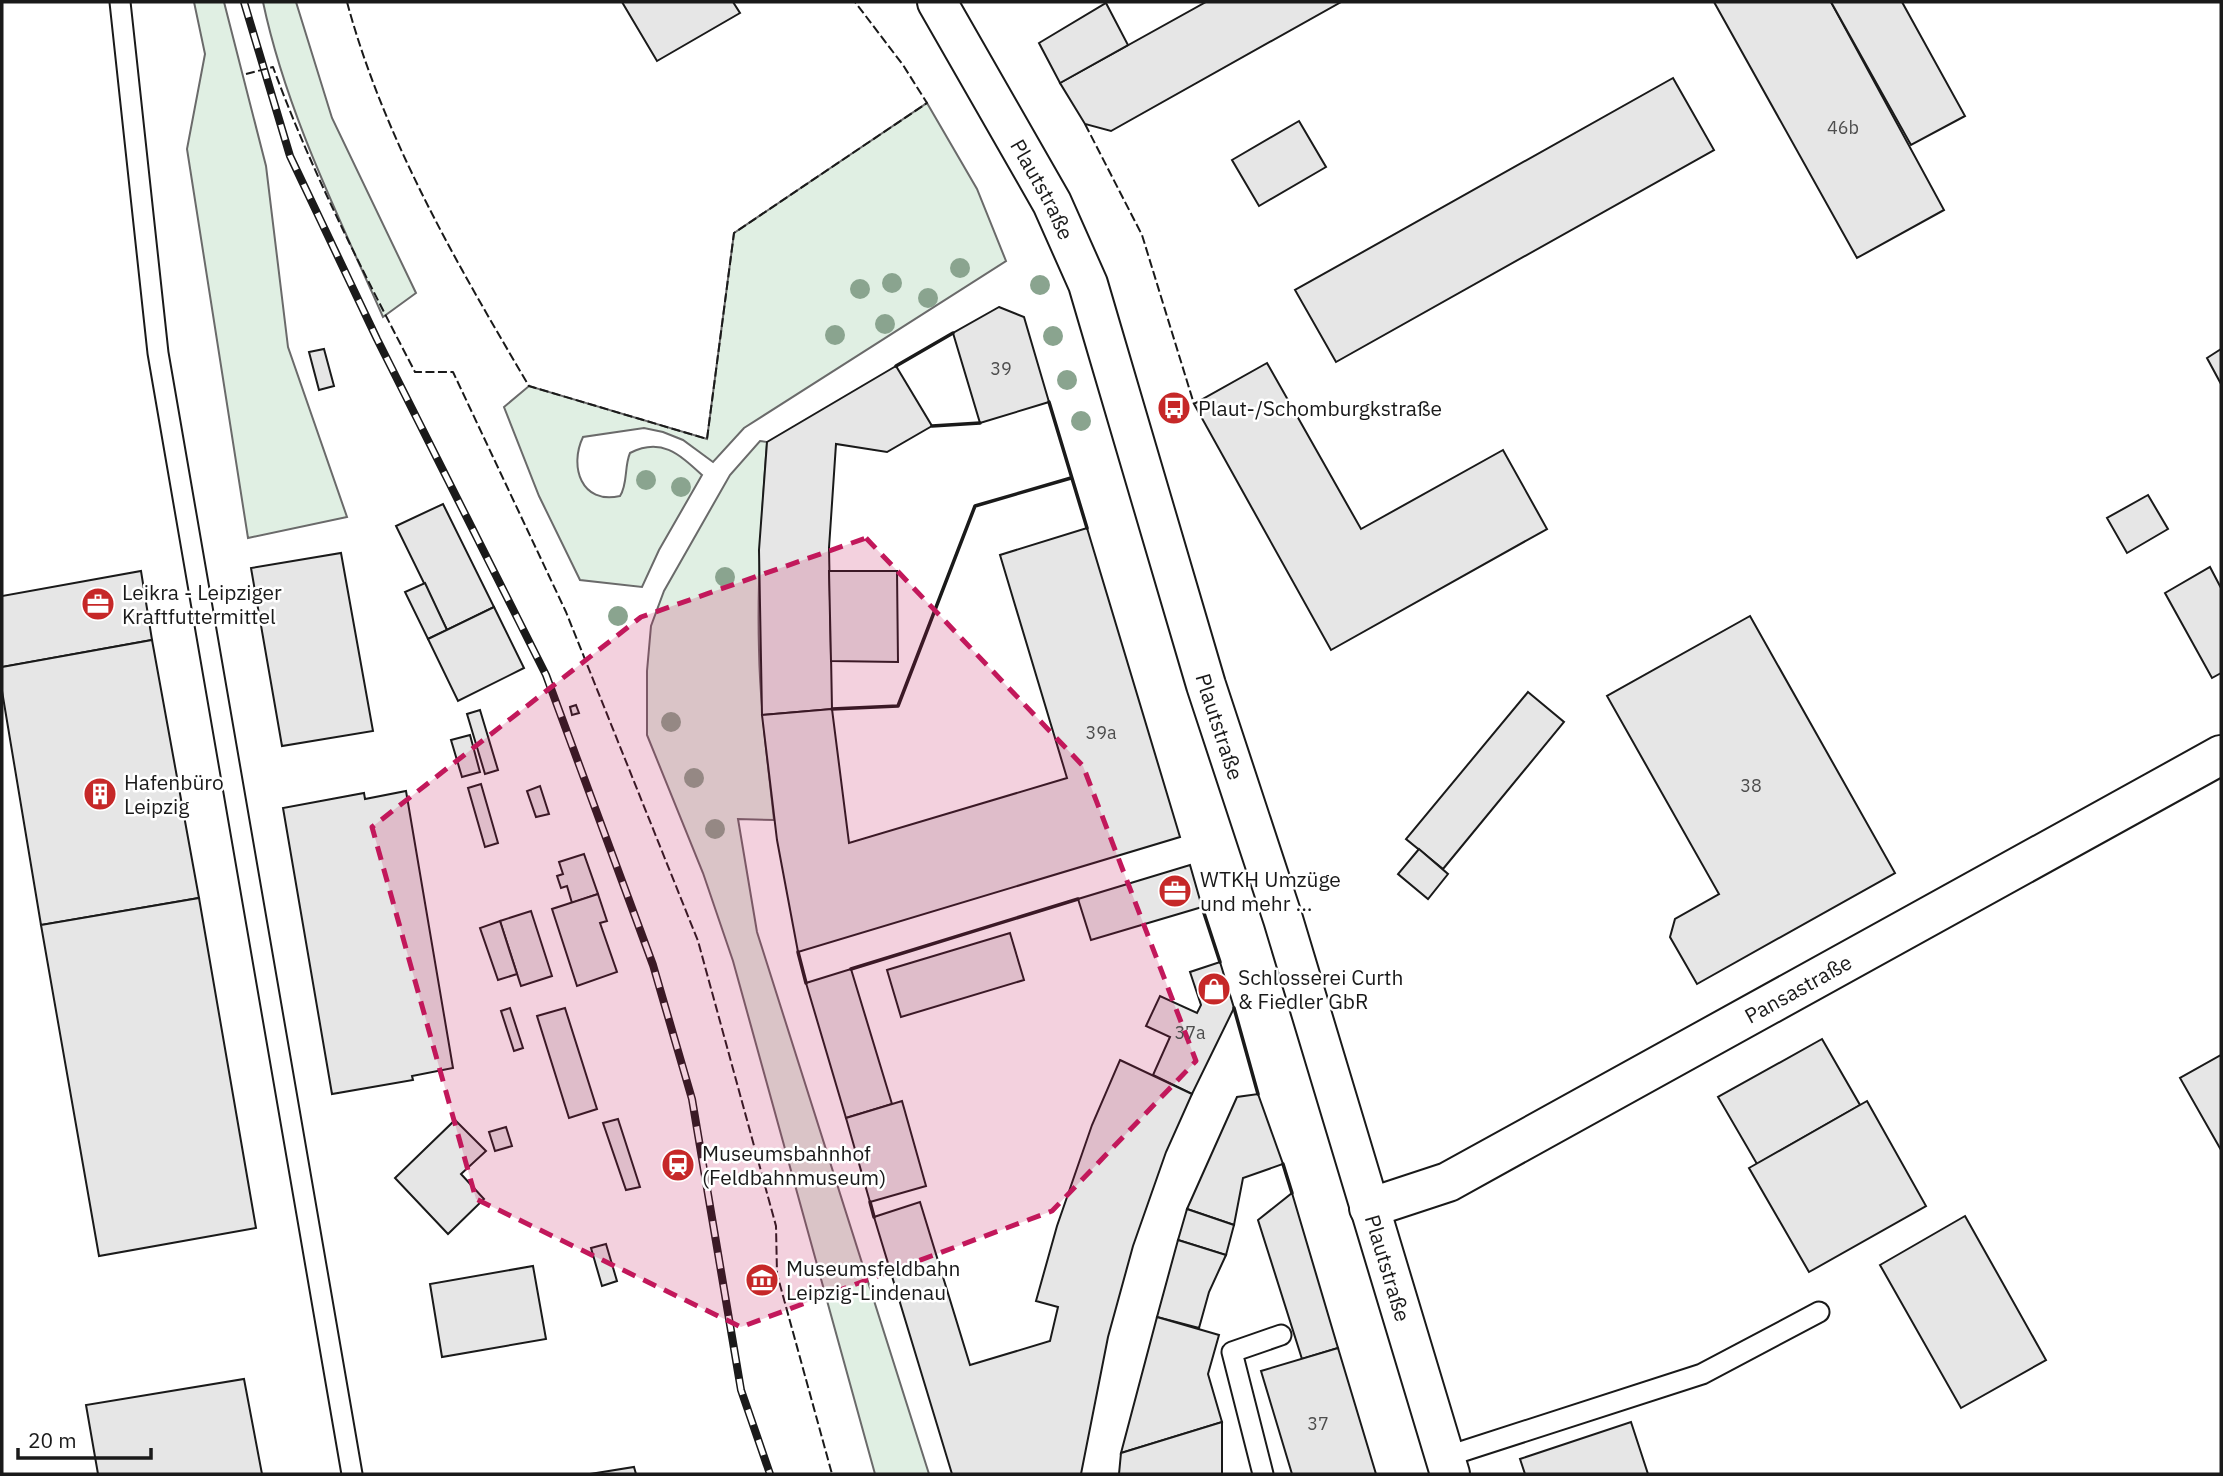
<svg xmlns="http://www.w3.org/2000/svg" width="2223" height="1476" viewBox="0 0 2223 1476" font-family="'IBM Plex Sans',sans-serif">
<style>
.green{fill:#e0efe3;stroke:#6a6a6a;stroke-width:2}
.building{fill:#e6e6e6;stroke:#1a1a1a;stroke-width:2}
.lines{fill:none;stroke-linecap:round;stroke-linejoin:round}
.service-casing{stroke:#1a1a1a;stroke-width:23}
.minor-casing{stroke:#1a1a1a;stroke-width:42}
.secondary-casing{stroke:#1a1a1a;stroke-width:42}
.service{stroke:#fff;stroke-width:19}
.minor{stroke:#fff;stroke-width:38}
.secondary{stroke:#fff;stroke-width:38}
.rail-casing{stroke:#1a1a1a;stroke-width:8}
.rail{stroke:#fff;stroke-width:5;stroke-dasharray:16;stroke-linecap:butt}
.fence{stroke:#1a1a1a;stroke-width:2;stroke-dasharray:9 3.5;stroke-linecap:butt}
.wall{stroke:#1a1a1a;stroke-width:3.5}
.tree{fill:#8aa48f}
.marked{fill:#c2185b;fill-opacity:0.2;stroke:#c2185b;stroke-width:5;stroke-dasharray:14 9;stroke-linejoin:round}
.labels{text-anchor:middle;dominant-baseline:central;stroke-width:5;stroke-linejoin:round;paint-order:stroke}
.number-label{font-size:18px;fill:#4d4d4d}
.street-label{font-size:21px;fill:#1a1a1a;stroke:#fff}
.poi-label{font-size:21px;fill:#1a1a1a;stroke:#fff;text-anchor:start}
</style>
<rect width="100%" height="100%" fill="#fff"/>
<g class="green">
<path d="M194,2H224L266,166L288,347L347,517L248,538L187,149L205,54Z"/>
<path d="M263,2H296L332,118L416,293L383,317C338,215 286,111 263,2Z"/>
<path d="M927,103L977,189L1006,261L744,428L713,462L683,440L663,432L644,428L583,437C569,466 581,505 620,496C628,484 624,467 630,453C661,437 679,454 702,475L659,550L642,587L580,580L539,496L504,407L529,386L707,439L734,233Z"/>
<path d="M760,441L767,442C762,511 757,580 759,650C760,707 768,763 774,820L738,819L757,932L929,1474H875L733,961L703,873L647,735V671L651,626L664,591L730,475Z"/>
</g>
<g class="building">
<path d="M622,2H733L740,13L657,61Z"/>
<path d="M1206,2H1341L1111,131L1085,124L1060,83Z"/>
<path d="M1714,2H1831L1944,210L1857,258Z"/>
<path d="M1831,2H1902L1965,116L1911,145Z"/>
<path d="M1106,3L1128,45L1060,83L1039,43Z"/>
<path d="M1673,78L1714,150L1336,362L1295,290Z"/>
<path d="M1299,121L1326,167L1259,206L1232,160Z"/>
<path d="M999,307L1024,317L1049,402L980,423L953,333Z"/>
<path d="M324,349L334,386L319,390L309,352Z"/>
<path d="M2221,349V384L2207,358Z"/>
<path d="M1267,363L1361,529L1503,450L1547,529L1331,650L1194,404Z"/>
<path d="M896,366L932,426L887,452L836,444L829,548L832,709L762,715L759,550L767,442Z"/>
<path d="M2148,495L2168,529L2127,553L2107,518Z"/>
<path d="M443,504L494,607L447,630L396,526Z"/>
<path d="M1087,528L1180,837L798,952L777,840L762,715L832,709L849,843L1067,778L1000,555Z"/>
<path d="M341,553L373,731L282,746L251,568Z"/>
<path d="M2210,567L2221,588V673L2212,678L2165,593Z"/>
<path d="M141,571L152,640L2,667V596Z"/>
<path d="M829,571H897L898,662L831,661Z"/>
<path d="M425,583L447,630L428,639L405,592Z"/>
<path d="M494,607L524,668L458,701L428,639Z"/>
<path d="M1750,616L1895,873L1697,984L1670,937L1675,919L1719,894L1607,696Z"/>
<path d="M152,640L199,898L41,925L2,691V667Z"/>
<path d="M1528,692L1564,722L1443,869L1406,839Z"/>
<path d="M576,705L579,713L572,715L570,707Z"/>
<path d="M480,710L498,770L485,774L467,714Z"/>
<path d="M470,735L480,772L462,777L451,740Z"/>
<path d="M481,784L498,843L485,847L468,788Z"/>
<path d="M540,786L549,814L536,817L527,791Z"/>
<path d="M406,791L453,1068L412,1076L413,1080L332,1094L283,808L364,793L365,799Z"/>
<path d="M1419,849L1448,874L1428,899L1398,874Z"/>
<path d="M584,854L598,894L572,903L567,886L561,888L557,876L563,874L559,862Z"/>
<path d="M1190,865L1202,907L1091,940L1078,899Z"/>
<path d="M598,894L607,921L600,923L617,972L577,986L552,909Z"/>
<path d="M199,898L256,1228L99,1256L41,925Z"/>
<path d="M531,911L552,976L521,986L500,921Z"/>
<path d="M500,921L517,974L498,980L480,928Z"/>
<path d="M1010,933L1024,980L901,1017L887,970Z"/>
<path d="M1220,962L1234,1008L1192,1094L1153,1075L1170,1037L1146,1026L1160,996L1197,1013L1201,1005L1190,972Z"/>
<path d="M851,969L892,1104L846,1118L806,983Z"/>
<path d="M510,1008L523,1048L514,1051L501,1011Z"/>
<path d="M565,1008L597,1109L569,1118L537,1016Z"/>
<path d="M1822,1039L1860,1105L1757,1164L1718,1097Z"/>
<path d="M2221,1055V1150L2180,1078Z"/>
<path d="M1120,1060L1192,1094L1166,1152L1133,1246L1108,1337L1081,1474H952L874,1217L920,1202L970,1365L1050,1341L1058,1307L1036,1301L1057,1226L1092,1125Z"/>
<path d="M1258,1094L1283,1164L1243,1178L1234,1225L1187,1209L1237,1097Z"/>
<path d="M902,1101L926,1186L870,1202L846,1118Z"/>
<path d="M1867,1101L1926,1206L1809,1272L1749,1168Z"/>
<path d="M618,1119L640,1187L626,1190L603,1123Z"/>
<path d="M455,1120L486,1151L461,1174L484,1199L448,1234L395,1178Z"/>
<path d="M506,1127L512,1146L495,1151L489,1132Z"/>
<path d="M1292,1193L1338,1348L1302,1359L1258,1220Z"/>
<path d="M1187,1209L1234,1225L1226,1255L1178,1240Z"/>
<path d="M1965,1216L2046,1360L1961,1408L1880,1265Z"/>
<path d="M1178,1240L1226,1255L1209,1292L1199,1328L1157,1317Z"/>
<path d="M606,1244L617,1281L602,1286L591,1248Z"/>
<path d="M533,1266L546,1339L442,1357L430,1284Z"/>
<path d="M1157,1317L1219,1335L1208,1374L1222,1422L1121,1453Z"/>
<path d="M1338,1348L1376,1474H1292L1261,1371Z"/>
<path d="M244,1379L262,1474H98L86,1405Z"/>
<path d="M1222,1422V1474H1119L1121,1453Z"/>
<path d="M1631,1422L1648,1474H1525L1520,1459Z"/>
<path d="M634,1467L636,1474H590Z"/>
</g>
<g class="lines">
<defs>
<g id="service">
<path d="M120,2L158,353L352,1474"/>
<path d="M1445,1457L1702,1374L1819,1312"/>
<path d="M1263,1474L1232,1352L1281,1335"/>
</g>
<g id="minor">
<path id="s1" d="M1369,1208L1448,1182L2221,755"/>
</g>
<g id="secondary">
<path id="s2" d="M937,2L1052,203L1088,284L1206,685L1283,919L1450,1474"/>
</g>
</defs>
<use href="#service" class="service-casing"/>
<use href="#minor" class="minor-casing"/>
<use href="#secondary" class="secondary-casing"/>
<use href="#service" class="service"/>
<use href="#minor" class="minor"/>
<use href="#secondary" class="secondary"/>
<defs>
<path id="rail" d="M244,2L290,156L377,339L546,675L653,965L692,1099L741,1390L770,1474"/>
</defs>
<use href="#rail" class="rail-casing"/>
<use href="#rail" class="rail"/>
<g class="fence">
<path d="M347,2C384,139 457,264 529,386L707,439L734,233L927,103L903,65L855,2"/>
<path d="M246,74L273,67C312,173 363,272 415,372H453L566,612L698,941L776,1226L777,1274L832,1474"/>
<path d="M1085,124L1142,235L1194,404"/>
</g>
<g class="wall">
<path d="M896,366L953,333"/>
<path d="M1049,402L1087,528"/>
<path d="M932,426L980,423"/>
<path d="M832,709L898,706L975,506L1071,478"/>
<path d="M1202,907L1220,962"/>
<path d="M798,952L806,983"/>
<path d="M851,969L1078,899"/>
<path d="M1234,1008L1258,1094"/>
<path d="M1283,1164L1292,1193"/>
<path d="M870,1202L874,1217"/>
</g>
</g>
<g class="tree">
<circle cx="960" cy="268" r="10"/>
<circle cx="892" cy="283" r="10"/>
<circle cx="1040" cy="285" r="10"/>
<circle cx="860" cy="289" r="10"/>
<circle cx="928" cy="298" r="10"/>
<circle cx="885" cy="324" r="10"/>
<circle cx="835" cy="335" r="10"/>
<circle cx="1053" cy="336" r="10"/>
<circle cx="1067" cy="380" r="10"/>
<circle cx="1081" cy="421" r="10"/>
<circle cx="646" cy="480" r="10"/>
<circle cx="681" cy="487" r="10"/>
<circle cx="725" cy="577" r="10"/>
<circle cx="618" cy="616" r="10"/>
<circle cx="671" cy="722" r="10"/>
<circle cx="694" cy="778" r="10"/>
<circle cx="715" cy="829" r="10"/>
</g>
<path class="marked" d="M866,538L1083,766L1196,1061L1052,1211L741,1327L476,1199L372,827L641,617Z"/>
<defs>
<symbol id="bus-disc" viewBox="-11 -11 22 22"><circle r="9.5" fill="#c62828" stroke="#fff"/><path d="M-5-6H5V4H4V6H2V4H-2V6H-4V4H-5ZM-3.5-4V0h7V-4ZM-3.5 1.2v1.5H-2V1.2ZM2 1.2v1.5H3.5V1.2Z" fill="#fff"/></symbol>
<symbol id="office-disc" viewBox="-11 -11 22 22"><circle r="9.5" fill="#c62828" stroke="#fff"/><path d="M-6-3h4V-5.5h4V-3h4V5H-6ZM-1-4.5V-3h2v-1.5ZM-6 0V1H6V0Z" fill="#fff"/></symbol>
<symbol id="building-disc" viewBox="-11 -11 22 22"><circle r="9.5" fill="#c62828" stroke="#fff"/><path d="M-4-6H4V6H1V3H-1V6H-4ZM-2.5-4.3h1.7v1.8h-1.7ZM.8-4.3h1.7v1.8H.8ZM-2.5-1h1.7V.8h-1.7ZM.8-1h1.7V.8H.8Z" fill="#fff"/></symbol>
<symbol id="shop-disc" viewBox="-11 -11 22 22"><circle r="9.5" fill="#c62828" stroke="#fff"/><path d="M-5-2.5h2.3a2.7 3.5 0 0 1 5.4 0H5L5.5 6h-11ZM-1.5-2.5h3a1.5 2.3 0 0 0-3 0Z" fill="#fff"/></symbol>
<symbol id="station-disc" viewBox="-11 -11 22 22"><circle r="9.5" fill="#c62828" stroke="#fff"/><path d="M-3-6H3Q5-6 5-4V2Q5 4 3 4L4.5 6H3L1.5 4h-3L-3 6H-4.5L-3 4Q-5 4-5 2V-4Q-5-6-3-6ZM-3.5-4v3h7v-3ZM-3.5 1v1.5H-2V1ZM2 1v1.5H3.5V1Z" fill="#fff"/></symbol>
<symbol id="museum-disc" viewBox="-11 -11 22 22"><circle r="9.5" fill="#c62828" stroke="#fff"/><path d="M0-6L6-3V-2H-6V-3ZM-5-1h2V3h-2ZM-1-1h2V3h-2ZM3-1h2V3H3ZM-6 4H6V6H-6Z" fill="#fff"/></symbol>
</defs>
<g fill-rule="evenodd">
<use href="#bus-disc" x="1155" y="389" width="38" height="38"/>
<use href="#office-disc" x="79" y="585" width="38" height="38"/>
<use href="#building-disc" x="81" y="775" width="38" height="38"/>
<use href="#office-disc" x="1156" y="872" width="38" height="38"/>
<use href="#shop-disc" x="1195" y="970" width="38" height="38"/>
<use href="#station-disc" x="659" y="1146" width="38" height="38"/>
<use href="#museum-disc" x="743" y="1261" width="38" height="38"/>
</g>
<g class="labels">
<g class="number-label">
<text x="1843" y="127">46b</text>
<text x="1001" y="368">39</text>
<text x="1101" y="732">39a</text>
<text x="1751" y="785">38</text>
<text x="1190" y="1032">37a</text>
<text x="1318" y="1423">37</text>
</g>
<g class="street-label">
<text stroke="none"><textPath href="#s2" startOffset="215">Plautstraße</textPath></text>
<text stroke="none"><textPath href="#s2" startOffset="782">Plautstraße</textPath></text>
<text stroke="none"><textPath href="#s1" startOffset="483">Pansastraße</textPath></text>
<text stroke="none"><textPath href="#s2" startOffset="1349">Plautstraße</textPath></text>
</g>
<g class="poi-label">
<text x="1198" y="408">Plaut-/Schomburgkstraße</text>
<text x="122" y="592">Leikra - Leipziger<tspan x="122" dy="24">Kraftfuttermittel</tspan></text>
<text x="124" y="782">Hafenbüro<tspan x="124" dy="24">Leipzig</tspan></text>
<text x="1200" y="879">WTKH Umzüge<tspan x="1200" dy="24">und mehr ...</tspan></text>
<text x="1238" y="977">Schlosserei Curth<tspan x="1238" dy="24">&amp; Fiedler GbR</tspan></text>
<text x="702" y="1153">Museumsbahnhof<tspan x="702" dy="24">(Feldbahnmuseum)</tspan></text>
<text x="786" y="1268">Museumsfeldbahn<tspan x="786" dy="24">Leipzig-Lindenau</tspan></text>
</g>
</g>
<rect width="2223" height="1476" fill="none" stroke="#1a1a1a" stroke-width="7"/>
<path d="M18 1448v10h133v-10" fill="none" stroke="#1a1a1a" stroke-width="3.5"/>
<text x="28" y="1448" font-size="21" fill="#1a1a1a" stroke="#ffffff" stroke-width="5" paint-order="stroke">20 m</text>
</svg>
